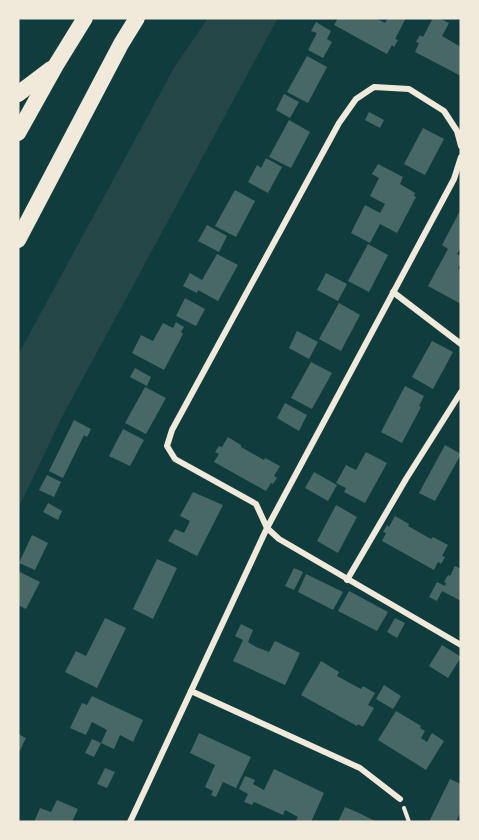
<svg xmlns="http://www.w3.org/2000/svg" width="479" height="840" viewBox="0 0 479 840" font-family="'Asap Condensed',sans-serif">
<style>
.green{fill:#244646}
.building{fill:#486865}
.lines{fill:none;stroke-linecap:round;stroke-linejoin:round}
.path{stroke:#f1e9da;stroke-width:4}
.minor{stroke:#f1e9da;stroke-width:6}
.motorway{stroke:#f1e9da;stroke-width:16}
</style>
<rect width="100%" height="100%" fill="#0f3d3e"/>
<path class="green" d="M208,18H278L63,415L18,509V355L175,66Z"/>
<g class="building">
<path d="M338,18H376L385,23L388,18H406L395,39L398,40L394,47L392,45L387,54L334,25Z"/>
<path d="M433,18H439L449,23L442,36L461,47V76L415,52L419,43L416,42L420,35L423,37Z"/>
<path d="M316,22L331,31L327,39L332,42L323,58L308,50L317,33L311,31Z"/>
<path d="M307,56L327,67L308,103L287,92Z"/>
<path d="M284,94L299,102L290,118L276,110Z"/>
<path d="M369,112L384,120L380,128L365,120Z"/>
<path d="M289,120L310,132L291,168L269,157Z"/>
<path d="M423,128L444,139L425,175L404,164Z"/>
<path d="M266,158L282,167L268,193L248,182L257,165L261,168Z"/>
<path d="M378,164L403,177L400,184L415,193L414,196L416,197L397,233L380,224L370,243L351,233L365,205L380,213L385,204L370,196L379,178L372,174Z"/>
<path d="M235,190L255,201L236,237L215,226Z"/>
<path d="M461,209V247L457,254L461,256V263L458,268L461,270V304L428,286L448,249L442,245Z"/>
<path d="M207,225L227,236L219,252L198,241Z"/>
<path d="M368,244L388,255L369,292L348,281Z"/>
<path d="M217,254L238,265L218,301L198,290L197,293L183,286L190,273L202,280Z"/>
<path d="M326,273L347,284L338,301L317,290Z"/>
<path d="M185,298L205,309L196,326L176,316Z"/>
<path d="M339,303L360,315L341,351L319,339Z"/>
<path d="M176,322L184,327L181,332L183,334L164,370L132,353L141,335L153,341L163,323L173,328Z"/>
<path d="M297,331L318,342L309,359L289,348Z"/>
<path d="M432,341L453,352L433,389L412,377Z"/>
<path d="M311,362L332,373L312,409L291,398Z"/>
<path d="M135,368L151,377L147,386L130,377Z"/>
<path d="M405,386L424,396L419,406L421,407L402,443L381,432Z"/>
<path d="M145,387L166,398L146,434L125,423Z"/>
<path d="M285,403L307,415L299,431L277,418Z"/>
<path d="M74,420L91,429L87,437L84,435L63,478L49,471Z"/>
<path d="M123,429L144,440L130,466L109,456Z"/>
<path d="M228,437L241,445V447L264,460L265,458L280,466L274,476L277,478L273,484L271,483L266,491L214,462L219,454L215,452L219,446L222,447Z"/>
<path d="M445,445L461,454L435,501L419,493Z"/>
<path d="M366,452L387,463L365,503L344,492L346,488L336,483L346,465L356,470Z"/>
<path d="M314,472L337,485L328,501L305,488Z"/>
<path d="M47,475L61,482L54,497L39,490Z"/>
<path d="M193,492L223,505L197,556L168,541L175,529L184,533L190,521L180,516Z"/>
<path d="M48,503L62,511L58,520L43,512Z"/>
<path d="M336,505L357,517L338,553L317,541Z"/>
<path d="M395,516L409,524L408,526L431,539L433,537L448,545L442,556L445,557L441,564L438,562L434,570L382,541L386,533L383,532L387,525L389,527Z"/>
<path d="M32,535L48,543L35,570L19,563Z"/>
<path d="M157,559L177,568L153,619L133,609Z"/>
<path d="M455,566L461,569V601L442,591L437,601L429,597L437,582L445,586L446,583L444,582L448,575L450,576Z"/>
<path d="M294,568L303,572L294,590L285,586Z"/>
<path d="M20,572L40,582L26,609L18,605V576Z"/>
<path d="M306,574L343,592L333,610L298,592Z"/>
<path d="M349,591L388,612L377,631L338,611Z"/>
<path d="M105,618L126,628L97,688L65,672L76,651L86,656Z"/>
<path d="M395,618L405,623L397,638L387,632Z"/>
<path d="M241,624L253,630L248,642L256,647L269,652L275,641L300,653L285,685L233,661L243,640L235,636Z"/>
<path d="M442,645L461,657L448,678L429,666Z"/>
<path d="M321,661L339,672L337,676L361,689L363,686L375,693L368,705L374,708L363,727L358,724L357,726L301,695Z"/>
<path d="M384,685L401,696L393,709L376,699Z"/>
<path d="M92,696L143,720L133,742L120,735L114,749L101,743L107,730L92,722L86,735L70,728L82,703L87,705Z"/>
<path d="M396,711L421,726L420,728L425,731L421,738L427,742L432,733L444,741L426,770L378,740Z"/>
<path d="M199,733L251,757L236,788L223,782L216,797L211,795L213,791L205,787L215,765L190,753Z"/>
<path d="M18,734L26,738L18,754Z"/>
<path d="M92,739L101,743L94,757L85,753Z"/>
<path d="M105,768L115,772L107,788L97,784Z"/>
<path d="M274,769L324,793L311,822H295L298,817L285,810L283,815L254,802L252,805L244,802L248,794L239,789L245,776L255,780L253,784L264,790Z"/>
<path d="M450,779L461,784V816L459,815L456,822H429Z"/>
<path d="M57,800L78,809L72,822H34L40,808L51,812Z"/>
<path d="M345,807L359,813L377,822H338Z"/>
</g>
<g class="lines">
<path class="path" d="M404,808L409,822"/>
<g class="minor">
<path d="M461,146L457,131L444,111L409,89L374,87L356,99L339,123L172,430L167,446L175,459L256,504L267,528L279,539L461,645"/>
<path d="M393,292L461,344"/>
<path d="M347,580L406,479L461,392"/>
<path d="M191,691L360,768L400,799"/>
<path d="M130,822L267,528L454,179L461,157"/>
</g>
<g class="motorway">
<path d="M18,94L51,69"/>
<path d="M18,133L56,65L85,18"/>
<path d="M18,240L121,44L137,18"/>
</g>
</g>
<rect width="479" height="840" fill="none" stroke="#f1e9da" stroke-width="39"/>
</svg>
